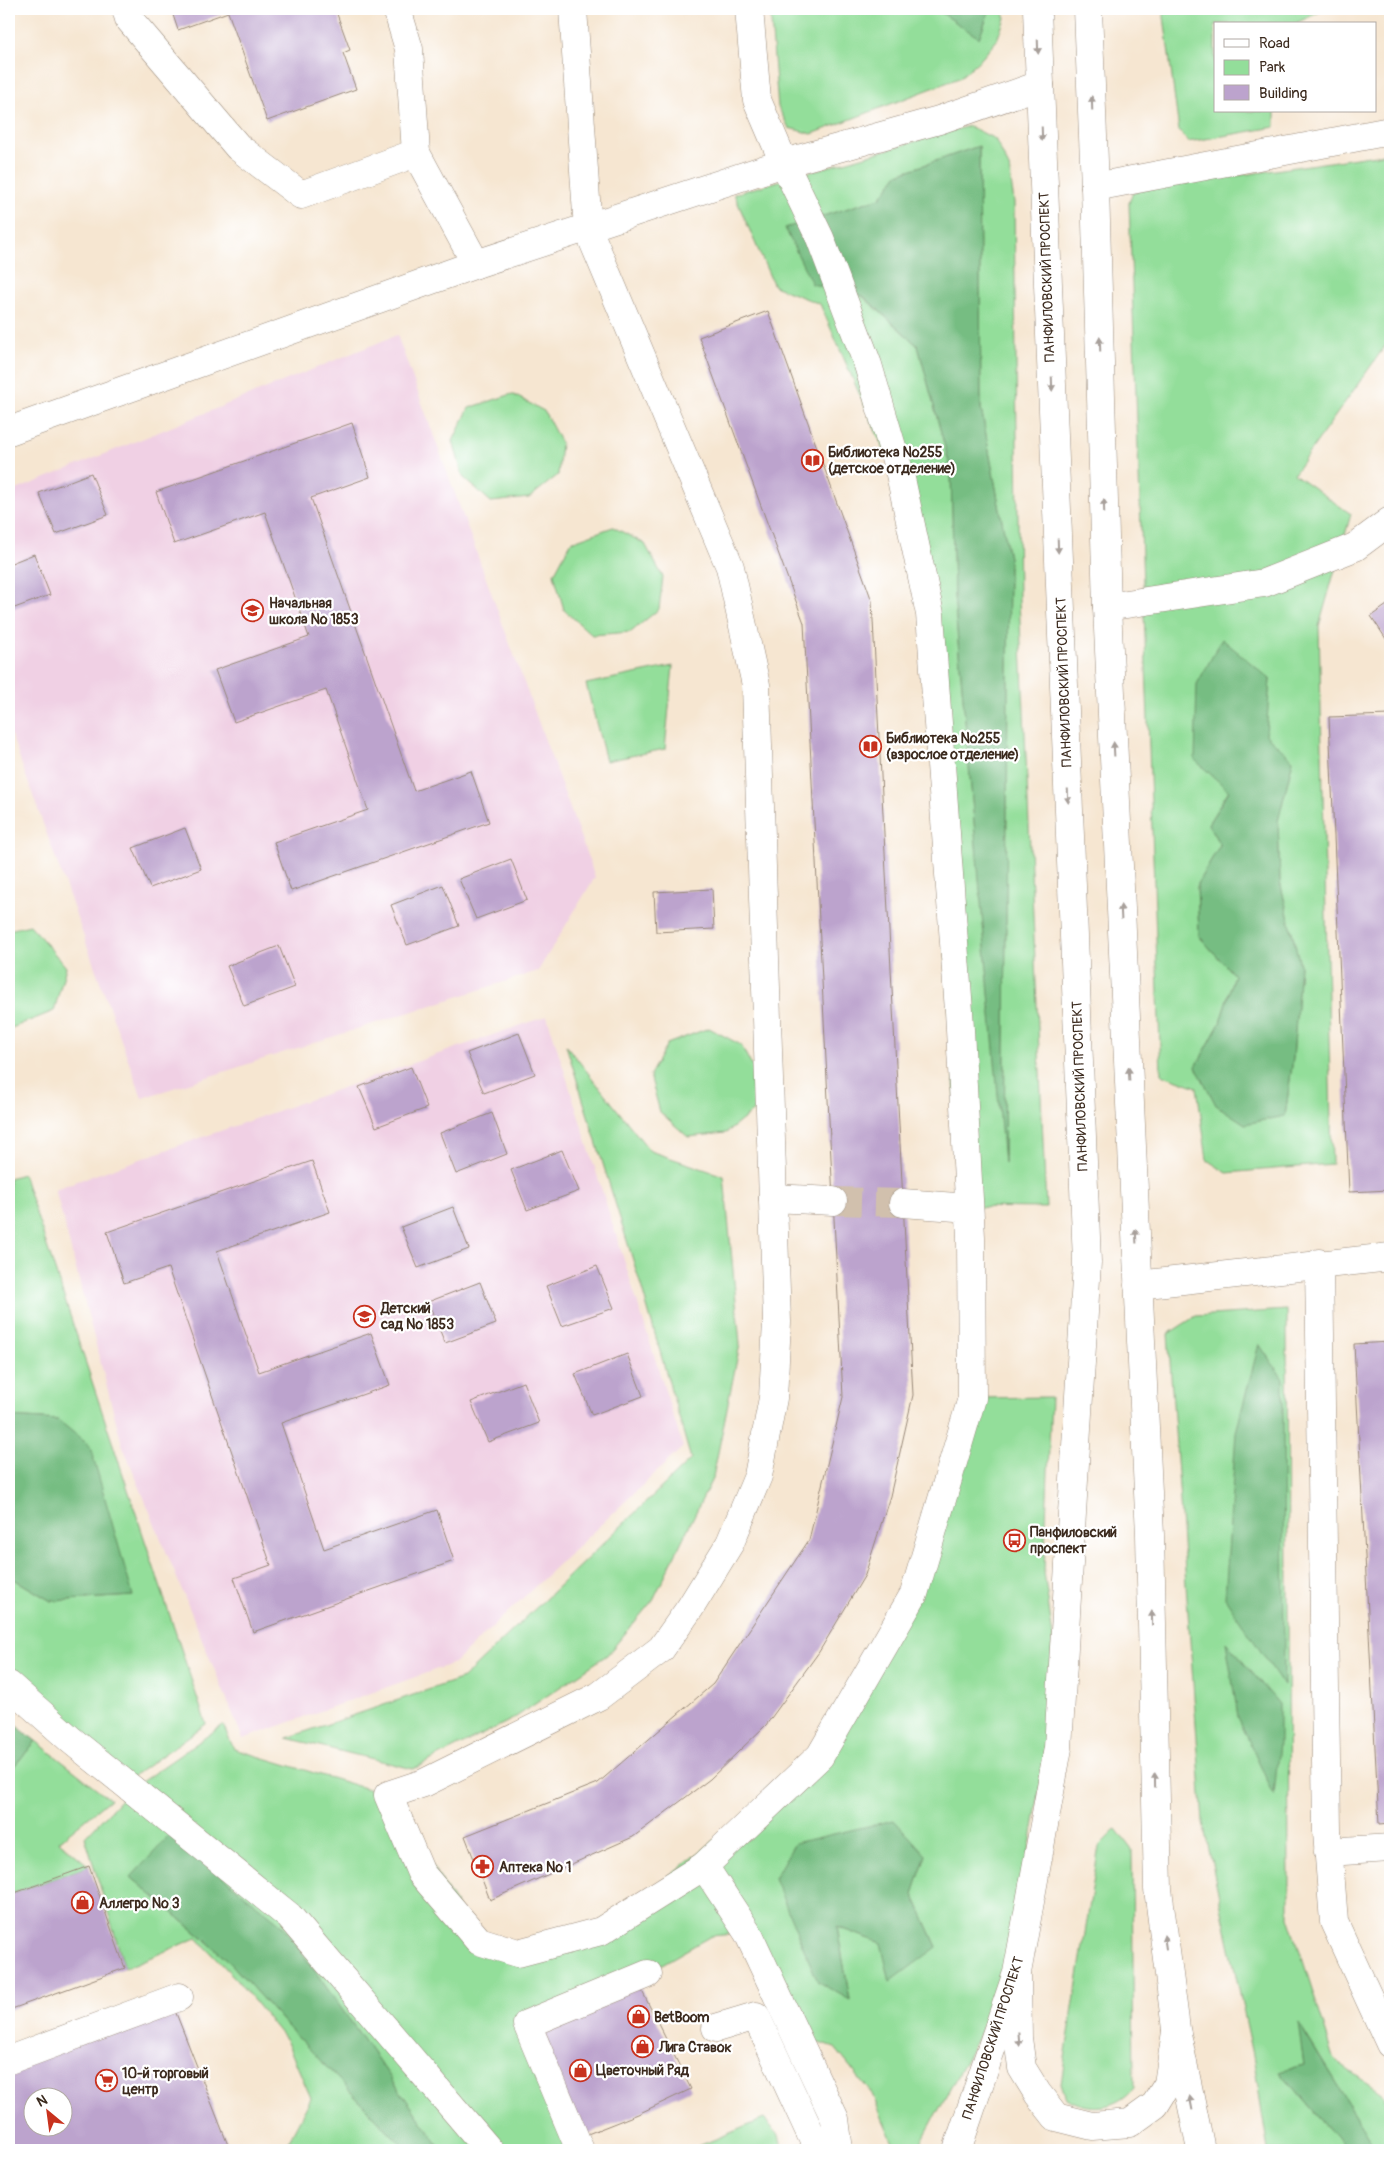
<svg xmlns="http://www.w3.org/2000/svg" width="1399" height="2159" viewBox="0 0 1399 2159" font-family="Pangolin,sans-serif">
<style>
.built{fill:#f0d0e4}
.green{fill:#93de9a;stroke:#67845c;fill-rule:evenodd}
.forest{fill:#76bd82;stroke:#587450}
.building{fill:#bca3cd;fill-rule:evenodd}
.lines{fill:none;stroke-linecap:round;stroke-linejoin:round}
.minor-tunnel{stroke:#d1c0ad;stroke-width:28;stroke-dasharray:28 14;stroke-linecap:butt}
.minor-casing{stroke:#988878;stroke-width:29}
.major-casing{stroke:#988878;stroke-width:29}
.minor{stroke:#fff;stroke-width:28}
.major{stroke:#fff;stroke-width:28}
.oneway{fill:#a79f9a}
.labels{text-anchor:middle;dominant-baseline:central;stroke-width:4.5;stroke-linejoin:round;paint-order:stroke}
.street-label{font-size:14px;fill:#3b2a1e;stroke:#fff}
.poi-label{font-size:14px;font-weight:bold;fill:#3b2a1e;stroke:#fff;text-anchor:start}
</style>
<rect width="100%" height="100%" fill="#fff"/>
<filter id="ink" filterUnits="userSpaceOnUse"><feTurbulence type="fractalNoise" baseFrequency=".02" numOctaves="2"/><feDisplacementMap in="SourceGraphic" scale="10" xChannelSelector="R" yChannelSelector="G"/><feConvolveMatrix kernelMatrix="1 2 1 2 8 2 1 2 1" color-interpolation-filters="sRGB"/></filter>
<filter id="wash" filterUnits="userSpaceOnUse"><feTurbulence type="fractalNoise" baseFrequency=".0096" numOctaves="4" result="noise"/><feDisplacementMap in="SourceGraphic" scale="20" xChannelSelector="R" yChannelSelector="G"/><feGaussianBlur stdDeviation="1.12" result="paint"/><feColorMatrix in="noise" values="0 0 0 0 0 0 0 0 0 0 0 0 0 0 0 0 0 1.4 0 .05"/><feComposite in="paint" operator="in"/></filter>
<g filter="url(#wash)">
<rect width="100%" height="100%" fill="#f6e6d1"/>
<g class="built">
<path d="M397,335L595,877L538,971L142,1098L9,729V493Z"/>
<path d="M547,1016L683,1447L454,1663L243,1739L122,1444L55,1189Z"/>
</g>
<g class="green">
<path d="M770,9H936L979,37L990,9H1004L1005,18L997,40L982,58L959,78L812,134L789,128L778,107Z"/>
<path d="M1163,9H1326L1294,24H1215V111H1275V127L1188,142L1179,131Z"/>
<path d="M969,126L995,139L1009,167L1014,202L1019,599L1046,1208L962,1207L919,530L820,304L774,286L734,194ZM979,146L981,408L1009,558L1004,1156L954,596L951,470L918,346L786,228L880,198L898,174Z"/>
<path d="M1390,153V339L1294,474L1351,514L1319,626L1332,1164L1227,1173L1207,1160L1197,1087L1161,1074L1129,203L1132,194L1141,190ZM1270,679L1265,735L1293,760L1278,821L1280,882L1300,965L1293,1058L1285,1116L1196,1067L1220,1023L1234,975L1199,936L1197,884L1220,845L1208,824L1229,790Z"/>
<path d="M512,394L544,411L561,443L558,475L529,498L491,502L463,477L453,441L469,408Z"/>
<path d="M613,527L645,544L663,577L659,609L631,632L592,635L564,610L554,574L571,542Z"/>
<path d="M673,666L665,749L606,761L586,684Z"/>
<path d="M30,925L66,967L54,1011L9,1029V930Z"/>
<path d="M709,1028L741,1045L758,1078L755,1110L726,1133L688,1137L660,1112L650,1075L667,1044Z"/>
<path d="M566,1045L650,1151L724,1176L740,1344L713,1477L653,1600L607,1655L513,1719L413,1769L287,1738L463,1678L691,1459L642,1289Z"/>
<path d="M23,1174L206,1724L129,1779L9,1670V1576L51,1601L133,1596L58,1420L9,1417V1318L12,1315L9,1300V1178Z"/>
<path d="M1287,1310L1289,1917L1335,2061L1383,2094L1390,2109V2150H1377L1299,2023L1304,2065L1279,2071L1346,2150H1268L1253,2055L1203,1822L1168,1334L1196,1316Z"/>
<path d="M1051,1397L1044,1572L1053,1637L1043,1770L1012,1950L977,2039L917,2150H880L893,2143L872,2094L835,2048L796,2036L748,1933L711,1936L636,1979L580,2150H442L282,1925L131,1877L226,1958L287,2026L400,2143L397,2150H284L311,2098L286,2040L236,1979L197,1938L125,1968L85,1837L131,1789L223,1725L234,1749L388,1795L479,1941L518,1953L601,1931L820,1756L912,1593L972,1398ZM795,1843L926,1855L913,1894L937,1947L881,1943L837,1927L850,1999Z"/>
<path d="M36,1741L110,1799L59,1841L89,1866L9,1895V1772Z"/>
<path d="M1116,1829L1132,1850L1134,2088C1116,2109 1090,2112 1066,2098L1061,2083L1099,1846Z"/>
<path d="M764,2119L779,2135L783,2150H689Z"/>
</g>
<g class="forest">
<path d="M936,9H990L979,38Z"/>
<path d="M979,146L981,408L1009,558L1004,1163L954,596L951,470L918,346L863,296L812,284L785,228L880,198L898,174Z"/>
<path d="M1222,639L1270,679L1266,735L1293,760L1278,821L1280,882L1300,965L1293,1058L1285,1116L1245,1124L1216,1105L1196,1067L1220,1023L1234,975L1199,936L1197,884L1220,845L1208,824L1229,791L1195,760L1197,684Z"/>
<path d="M1259,1344L1283,1379L1284,1686L1225,1598L1236,1432Z"/>
<path d="M9,1417L58,1420L90,1446L133,1596L51,1601L9,1576Z"/>
<path d="M1226,1642L1279,1704V1743L1274,1796L1238,1717Z"/>
<path d="M9,1720L36,1741L9,1772Z"/>
<path d="M894,1820L926,1855L913,1894L937,1947L890,1982L881,1943L837,1927L850,2000L818,1982L774,1878L795,1843Z"/>
<path d="M170,1835L282,1925L442,2150H397L400,2143L287,2026L226,1958L131,1877Z"/>
<path d="M1298,2022L1373,2143L1377,2150H1346L1279,2071L1304,2065Z"/>
</g>
<g id="blocks">
<g class="building">
<path d="M171,9H343L344,11L337,14L350,50L343,53L356,89L267,121L228,12L178,30Z"/>
<path d="M768,311L872,601L913,1395L890,1496L865,1575L819,1652L766,1725L710,1779L633,1837L490,1900L465,1836L598,1783L713,1684L809,1540L843,1397L804,623L699,337Z"/>
<path d="M352,423L370,477L311,498L414,791L471,771L489,822L291,891L274,842L368,810L326,690L234,722L215,670L309,637L265,512L174,544L156,492Z"/>
<path d="M91,473L108,515L56,534L39,493Z"/>
<path d="M34,554L50,595L9,610V564Z"/>
<path d="M1390,603V645L1371,616Z"/>
<path d="M1390,715V1190L1349,1192L1329,717Z"/>
<path d="M185,828L201,869L150,888L133,848Z"/>
<path d="M511,859L527,900L476,919L459,879Z"/>
<path d="M443,885L459,926L407,945L391,905Z"/>
<path d="M712,889L714,929L656,932L654,892Z"/>
<path d="M279,946L295,987L244,1006L227,966Z"/>
<path d="M519,1033L535,1074L484,1093L467,1053Z"/>
<path d="M411,1067L427,1108L376,1127L359,1087Z"/>
<path d="M492,1113L507,1154L456,1174L440,1133Z"/>
<path d="M562,1150L579,1191L527,1210L511,1170Z"/>
<path d="M312,1161L330,1212L217,1251L259,1372L371,1333L390,1385L281,1423L324,1549L437,1510L454,1561L253,1632L234,1578L271,1565L168,1268L124,1283L107,1232Z"/>
<path d="M453,1207L469,1249L418,1268L401,1227Z"/>
<path d="M597,1266L614,1308L562,1326L546,1286Z"/>
<path d="M480,1282L496,1324L445,1343L428,1302Z"/>
<path d="M1390,1342V1824L1379,1825L1354,1344Z"/>
<path d="M627,1354L643,1396L592,1415L575,1374Z"/>
<path d="M523,1382L539,1423L488,1442L471,1402Z"/>
<path d="M89,1866L125,1968L9,2010V1895Z"/>
<path d="M636,1979L691,2089L638,2114L575,2139L527,2024Z"/>
<path d="M174,2008L230,2150H9V2065ZM32,2096H62V2126H32Z"/>
</g>
</g>
</g>
<g filter="url(#ink)">
<use href="#blocks" fill-opacity="0" stroke="#988878" stroke-width="1"/>
<g class="lines">
<path class="minor-tunnel" d="M833,1201L903,1203"/>
<defs>
<g id="minor">
<path d="M126,9L129,19L238,147L301,195L416,153"/>
<path d="M397,9L409,49L416,153L476,264"/>
<path d="M573,9L588,229L730,567L756,685L777,1322L773,1398L758,1476L730,1543L690,1608L661,1649L599,1696L424,1783L388,1795L421,1873L479,1941L518,1953L601,1931L704,1866L820,1756L914,1594L972,1398L971,1237L968,1181L959,1011L930,614L900,474L868,365L820,238L784,163L757,100L749,9"/>
<path d="M1095,187L1390,131"/>
<path d="M9,431L476,264L784,163L939,120L1040,85"/>
<path d="M1107,607L1264,583L1355,547L1390,521"/>
<path d="M773,1198L833,1201"/>
<path d="M903,1203L969,1208"/>
<path d="M1319,1263L1327,1831L1334,1922L1390,2044"/>
<path d="M1138,1285L1390,1257"/>
<path d="M9,1685L71,1740L289,1916L489,2150"/>
<path d="M1328,1852L1390,1848"/>
<path d="M704,1866L748,1933L835,2119L839,2150"/>
<path d="M1017,1977L1018,2038L1022,2068L1038,2094L1056,2117L1092,2126L1130,2123L1155,2105L1168,2084L1176,2032"/>
<path d="M716,2028L756,2016L813,2139L823,2150"/>
<path d="M9,2060L179,1997"/>
<path d="M580,2150L527,2024L648,1974"/>
</g>
<g id="major">
<path d="M1088,9L1095,187L1107,607L1150,1535L1158,1889L1176,2029L1201,2150"/>
<path d="M957,2150L1017,1973L1058,1748L1087,1262L1037,9"/>
</g>
</defs>
<use href="#minor" class="minor-casing"/>
<use href="#major" class="major-casing"/>
<use href="#minor" class="minor"/>
<use href="#major" class="major"/>
</g>
<defs><path id="oneway-solid" d="M-6-.8H1V-3.2L6.5 0L1 3.2V.8H-6Z" transform="scale(1.25)"/></defs>
<g class="oneway">
<use href="#oneway-solid" transform="translate(1038 47) rotate(88)"/>
<use href="#oneway-solid" transform="translate(1092 103) rotate(-92)"/>
<use href="#oneway-solid" transform="translate(1042 134) rotate(88)"/>
<use href="#oneway-solid" transform="translate(1100 344) rotate(-92)"/>
<use href="#oneway-solid" transform="translate(1052 384) rotate(88)"/>
<use href="#oneway-solid" transform="translate(1104 506) rotate(-92)"/>
<use href="#oneway-solid" transform="translate(1058 546) rotate(88)"/>
<use href="#oneway-solid" transform="translate(1114 749) rotate(-93)"/>
<use href="#oneway-solid" transform="translate(1068 796) rotate(88)"/>
<use href="#oneway-solid" transform="translate(1121 912) rotate(-93)"/>
<use href="#oneway-solid" transform="translate(1129 1074) rotate(-93)"/>
<use href="#oneway-solid" transform="translate(1136 1236) rotate(-93)"/>
<use href="#oneway-solid" transform="translate(1152 1618) rotate(-91)"/>
<use href="#oneway-solid" transform="translate(1155 1780) rotate(-91)"/>
<use href="#oneway-solid" transform="translate(1165 1942) rotate(-98)"/>
<use href="#oneway-solid" transform="translate(1019 2039) rotate(85)"/>
<use href="#oneway-solid" transform="translate(1191 2103) rotate(-101)"/>
</g>
</g>
<defs>
<symbol id="library-ring" viewBox="-11 -11 22 22"><circle r="9.5" fill="#fff" stroke="#c8321e" stroke-width="1.5"/><path d="M-6-4Q-3-5.5-.7-3.5V5Q-3 3-6 4ZM6-4Q3-5.5 .7-3.5V5Q3 3 6 4Z" fill="#c8321e"/></symbol>
<symbol id="school-ring" viewBox="-11 -11 22 22"><circle r="9.5" fill="#fff" stroke="#c8321e" stroke-width="1.5"/><path d="M0-5L7-2L0 1L-7-2ZM-4 1L0 2.5L4 1V4Q0 6-4 4Z" fill="#c8321e"/></symbol>
<symbol id="bus-ring" viewBox="-11 -11 22 22"><circle r="9.5" fill="#fff" stroke="#c8321e" stroke-width="1.5"/><path d="M-5-6H5V4H4V6H2V4H-2V6H-4V4H-5ZM-3.5-4V0h7V-4ZM-3.5 1.2v1.5H-2V1.2ZM2 1.2v1.5H3.5V1.2Z" fill="#c8321e"/></symbol>
<symbol id="pharmacy-ring" viewBox="-11 -11 22 22"><circle r="9.5" fill="#fff" stroke="#c8321e" stroke-width="1.5"/><path d="M-2-6h4v4h4v4h-4v4h-4v-4h-4v-4h4Z" fill="#c8321e"/></symbol>
<symbol id="shop-ring" viewBox="-11 -11 22 22"><circle r="9.5" fill="#fff" stroke="#c8321e" stroke-width="1.5"/><path d="M-5-2.5h2.3a2.7 3.5 0 0 1 5.4 0H5L5.5 6h-11ZM-1.5-2.5h3a1.5 2.3 0 0 0-3 0Z" fill="#c8321e"/></symbol>
<symbol id="supermarket-ring" viewBox="-11 -11 22 22"><circle r="9.5" fill="#fff" stroke="#c8321e" stroke-width="1.5"/><path d="M-6-5.5h2.5l.6 2H6L4.5 2H-2.5L-4.4-4H-6ZM-1.5 3.2a1.3 1.3 0 1 0 .1 0ZM3 3.2a1.3 1.3 0 1 0 .1 0Z" fill="#c8321e"/></symbol>
</defs>
<g fill-rule="evenodd">
<use href="#library-ring" x="800" y="448" width="25" height="25"/>
<use href="#school-ring" x="240" y="598" width="25" height="25"/>
<use href="#library-ring" x="858" y="734" width="25" height="25"/>
<use href="#school-ring" x="352" y="1304" width="25" height="25"/>
<use href="#bus-ring" x="1002" y="1528" width="25" height="25"/>
<use href="#pharmacy-ring" x="470" y="1854" width="25" height="25"/>
<use href="#shop-ring" x="70" y="1890" width="25" height="25"/>
<use href="#shop-ring" x="626" y="2004" width="25" height="25"/>
<use href="#shop-ring" x="630" y="2034" width="25" height="25"/>
<use href="#shop-ring" x="568" y="2058" width="25" height="25"/>
<use href="#supermarket-ring" x="94" y="2068" width="25" height="25"/>
</g>
<g class="labels">
<g class="street-label">
<text transform="translate(1047 277) rotate(-92)">ПАНФИЛОВСКИЙ ПРОСПЕКТ</text>
<text transform="translate(1064 682) rotate(-92)">ПАНФИЛОВСКИЙ ПРОСПЕКТ</text>
<text transform="translate(1080 1086) rotate(-92)">ПАНФИЛОВСКИЙ ПРОСПЕКТ</text>
<text transform="translate(993 2038) rotate(-72)">ПАНФИЛОВСКИЙ ПРОСПЕКТ</text>
</g>
<g class="poi-label">
<text x="828" y="452">Библиотека №255<tspan x="828" dy="16">(детское отделение)</tspan></text>
<text x="269" y="603">Начальная<tspan x="269" dy="16">школа № 1853</tspan></text>
<text x="886" y="738">Библиотека №255<tspan x="886" dy="16">(взрослое отделение)</tspan></text>
<text x="381" y="1308">Детский<tspan x="381" dy="16">сад № 1853</tspan></text>
<text x="1030" y="1532">Панфиловский<tspan x="1030" dy="16">проспект</tspan></text>
<text x="499" y="1867">Аптека № 1</text>
<text x="99" y="1903">Аллегро № 3</text>
<text x="654" y="2017">BetBoom</text>
<text x="659" y="2047">Лига Ставок</text>
<text x="596" y="2070">Цветочный Ряд</text>
<text x="122" y="2073">10-й торговый<tspan x="122" dy="16">центр</tspan></text>
</g>
</g>
<rect width="1399" height="2159" fill="none" stroke="#fff" stroke-width="30"/>
<rect x="1214" y="22" width="162" height="90" fill="#ffffff" stroke="#b1aaa5"/>
<rect x="1224" y="39" width="25" height="8" fill="#ffffff" stroke="#b1aaa5"/>
<text x="1259" y="48" font-size="15" fill="#3b2a1e">Road</text>
<rect x="1224" y="60" width="25" height="15" fill="#93de9a" stroke="#b1aaa5"/>
<text x="1259" y="72" font-size="15" fill="#3b2a1e">Park</text>
<rect x="1224" y="85" width="25" height="15" fill="#bca3cd" stroke="#b1aaa5"/>
<text x="1259" y="98" font-size="15" fill="#3b2a1e">Building</text>
<g transform="translate(48 2112) rotate(331)"><circle r="24" fill="#ffffff" stroke="#b1aaa5"/>
<path d="M0-4L9 19L0 12L-9 19Z" fill="#c8321e"/>
<text y="-8" font-size="14" font-weight="bold" text-anchor="middle" fill="#3b2a1e">N</text>
</g>
</svg>
